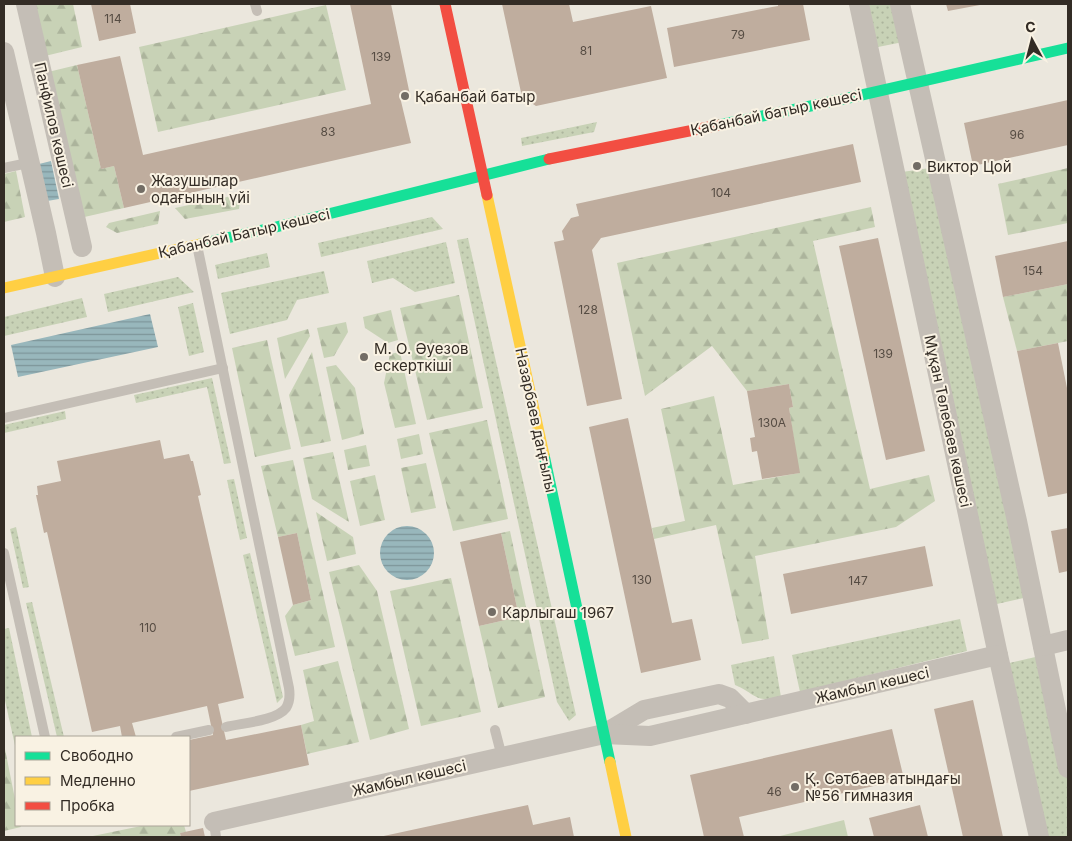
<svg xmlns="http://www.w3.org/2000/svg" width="1072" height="841" viewBox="0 0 1072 841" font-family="Inter,sans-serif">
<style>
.grass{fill:url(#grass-dots)}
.forest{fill:url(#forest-firs)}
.pitch{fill:#c8d2b6}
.water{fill:url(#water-rules)}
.building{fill:#bfad9e}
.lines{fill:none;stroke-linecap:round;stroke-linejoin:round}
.lane{stroke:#c4beb6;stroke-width:10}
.street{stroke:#c4beb6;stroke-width:20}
.fast{stroke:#16e098;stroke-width:11}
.slow{stroke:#ffcf43;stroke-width:11}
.jam{stroke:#f24e42;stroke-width:11}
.poi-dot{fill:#736d65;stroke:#f9f2e3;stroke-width:2}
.labels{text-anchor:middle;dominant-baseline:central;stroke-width:4;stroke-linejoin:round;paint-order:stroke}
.number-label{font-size:12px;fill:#564c43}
.poi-label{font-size:15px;fill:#332c25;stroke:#f9f2e3;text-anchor:start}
.street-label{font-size:15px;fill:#332c25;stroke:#f9f2e3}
</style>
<defs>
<pattern id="grass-dots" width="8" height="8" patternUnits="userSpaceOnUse" patternTransform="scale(1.25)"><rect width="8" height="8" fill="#c8d2b6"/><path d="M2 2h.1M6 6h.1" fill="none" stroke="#acb49c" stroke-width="1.8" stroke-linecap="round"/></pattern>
<pattern id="forest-firs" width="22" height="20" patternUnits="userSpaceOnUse" patternTransform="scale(1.25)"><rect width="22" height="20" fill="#c8d2b6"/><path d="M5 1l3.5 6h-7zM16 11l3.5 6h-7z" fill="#acb49c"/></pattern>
<pattern id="water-rules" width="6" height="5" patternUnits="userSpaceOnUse" patternTransform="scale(1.25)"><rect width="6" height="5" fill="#98b7bc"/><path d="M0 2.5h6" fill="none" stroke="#7d9599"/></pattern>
</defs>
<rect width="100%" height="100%" fill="#ebe7dd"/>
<g class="grass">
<path d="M859,4H900L908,41L868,49Z"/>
<path d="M597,122L594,132L522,146L521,138Z"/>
<path d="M937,167L1032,596L988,606L895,173Z"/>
<path d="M432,217L443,229L321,257L318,243Z"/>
<path d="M468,238L576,715L569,721L557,702L457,240Z"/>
<path d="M446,242L455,283L415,292L393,278L372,283L367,261Z"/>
<path d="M267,253L270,267L218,279L215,265Z"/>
<path d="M324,271L329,293L297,300L287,320L230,334L221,293Z"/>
<path d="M178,277L194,292L108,312L104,294Z"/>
<path d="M82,298L87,317L4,336V317Z"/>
<path d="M193,303L204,352L189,356L178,307Z"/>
<path d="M212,378L231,463L224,464L207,387L136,403L134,395Z"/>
<path d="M65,411L66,419L4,433V425Z"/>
<path d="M234,479L247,538L240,540L227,480Z"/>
<path d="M16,527L29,587L23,588L10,529Z"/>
<path d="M250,553L283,697L277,703L243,555Z"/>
<path d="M32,602L64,737H57L26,603Z"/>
<path d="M960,619L967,651L800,692L792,655Z"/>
<path d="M9,628L32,737H16V750L4,696V629Z"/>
<path d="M1044,655L1068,767V837H1039L1001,665Z"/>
<path d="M774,656L781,697C754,703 758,695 735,685L731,665Z"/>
</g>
<g class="forest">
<path d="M32,4H73L82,47L45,56Z"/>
<path d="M326,5L346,90L158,132L139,47Z"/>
<path d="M77,65L101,169L114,166L124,208L80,218L48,72Z"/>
<path d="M1068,168V223L1008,235L998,184Z"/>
<path d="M16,171L25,217L4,222V174Z"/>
<path d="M241,194L239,209L185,219L175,208Z"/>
<path d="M871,207L875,227L813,241L870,489L929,475L935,501L896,527L755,556L769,639L742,644L716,525L654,539L652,528L685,521L661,409L714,396L733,485L799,473L789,408L793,407L789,384L747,391L712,346L645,396L617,263Z"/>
<path d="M160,211L158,224L117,233L106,227L109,223Z"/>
<path d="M1068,284V341L1017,351L1003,297Z"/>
<path d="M459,295L483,408L427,420L400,308Z"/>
<path d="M391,310L398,340L388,343L365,328L363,317Z"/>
<path d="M346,322L348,332L334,356L324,358L317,328Z"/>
<path d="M308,329L310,336L285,379L277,338Z"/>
<path d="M267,340L291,449L255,457L232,348Z"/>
<path d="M312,352L331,441L301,447L289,395Z"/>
<path d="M400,352L416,424L395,428L384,383L390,354Z"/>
<path d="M336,365L355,388L364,434L342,440L326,367Z"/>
<path d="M487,420L508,519L453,531L429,433Z"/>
<path d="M419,434L423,454L401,459L397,439Z"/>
<path d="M366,445L370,466L348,470L344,450Z"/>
<path d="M333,452L349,522L312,499L303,458Z"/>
<path d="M293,460L335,647L295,656L285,616L293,605L311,600L297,533L278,537L261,466Z"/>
<path d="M426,463L436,508L411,513L401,468Z"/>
<path d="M375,475L385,520L360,526L350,481Z"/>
<path d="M316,512L353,537L356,554L327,561Z"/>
<path d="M510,531L545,697L498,708L479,626L519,617L501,533Z"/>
<path d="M359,565L377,591L409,729L370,740L329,572Z"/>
<path d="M451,578L481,712L421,726L390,591Z"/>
<path d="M338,661L359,742L307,754L301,725L314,721L303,670Z"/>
<path d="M4,744L16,804V825H20L21,827L4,831Z"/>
<path d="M146,825H184L186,832L180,833L181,837H88Z"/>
</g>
<path class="pitch" d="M844,820L848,837H780V836Z"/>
<g class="water">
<path d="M51,161L59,199L47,201L39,164Z"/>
<path d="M150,314L158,347L18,377L11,345Z"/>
<circle cx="407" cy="553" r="27"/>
</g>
<g class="building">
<path d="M91,4H130L136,33L99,41Z"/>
<path d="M350,4H391L410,95L400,97L411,143L124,208L114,166L101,169L77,65L120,56L143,155L371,104Z"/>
<path d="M502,4H569L573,22L651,6L667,78L536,106L522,97Z"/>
<path d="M778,4H803L810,40L674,67L667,28L772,7L778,6Z"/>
<path d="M946,4H980V5L948,11Z"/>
<path d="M1068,100V145L973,166L964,123Z"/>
<path d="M853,144L861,182L601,238L592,250L622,399L587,406L554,242L564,240L562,231L571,218L579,216L576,204Z"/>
<path d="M878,238L925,451L886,460L839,246Z"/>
<path d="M1068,241V284L1003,297L995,256Z"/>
<path d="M1058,343L1068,393V493L1048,497L1017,351Z"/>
<path d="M789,384L793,407L789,408L800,473L762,479L757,451L752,452L750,438L755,437L747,391Z"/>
<path d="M628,418L672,623L692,619L701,660L641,673L589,427Z"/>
<path d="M160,440L164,459L189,454L191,461H193L201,495L198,496L244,698L218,704L226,740L301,725L309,765L189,791V740L213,735L207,706L132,723L136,737H122L120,726L92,732L47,532L44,533L36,495H38L37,486L61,481L57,461Z"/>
<path d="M1068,528V571L1059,573L1051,531Z"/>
<path d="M297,533L311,600L293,605L278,537Z"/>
<path d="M501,533L519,617L479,626L460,542Z"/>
<path d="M925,546L933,586L791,614L783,574Z"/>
<path d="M973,700L1003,837H963L934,709Z"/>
<path d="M892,729L904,779L739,817L744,837H704L690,775Z"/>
<path d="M528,805L533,825L570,817L574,837H379Z"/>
<path d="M920,805L928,837H874L869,818Z"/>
<path d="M203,828L205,837H181L180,833Z"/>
</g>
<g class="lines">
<g class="lane">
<path d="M255,4L257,11"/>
<path d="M4,168L28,163"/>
<path d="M197,245L289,688C290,695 290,702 286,708C276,721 242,723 226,727"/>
<path d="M4,418L223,368"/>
<path d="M4,553L45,737"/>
<path d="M495,730L502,757"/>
<path d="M176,737L209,730"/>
<path d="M214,822L216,837"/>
</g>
<g class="street">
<path d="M26,4L82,247"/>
<path d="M859,4L998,655L1039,837"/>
<path d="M900,4L1017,521L1068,768"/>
<path d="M4,52L46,233L55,277"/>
<path d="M1043,646L1068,640"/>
<path d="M604,734L644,710L719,694L730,698L746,714"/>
<path d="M214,822L604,734L650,736L998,655"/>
</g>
<g class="fast">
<path d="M719,125L844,99L1068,48"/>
<path d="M200,244L276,227L549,159"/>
<path d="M544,455L610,762"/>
</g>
<g class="slow">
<path d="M487,195L544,455"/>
<path d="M4,288L200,244"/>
<path d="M610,762L626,837"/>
</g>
<g class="jam">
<path d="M445,4L487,195"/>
<path d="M549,159L719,125"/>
</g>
</g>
<g class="poi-dot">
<circle cx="405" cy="96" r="5"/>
<circle cx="917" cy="166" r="5"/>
<circle cx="141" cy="189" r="5"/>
<circle cx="364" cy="357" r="5"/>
<circle cx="492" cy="612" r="5"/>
<circle cx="795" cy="787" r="5"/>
</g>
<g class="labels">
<g class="number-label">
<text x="113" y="18">114</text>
<text x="738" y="34">79</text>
<text x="586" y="50">81</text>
<text x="381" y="56">139</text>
<text x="328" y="131">83</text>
<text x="1017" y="134">96</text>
<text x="721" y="192">104</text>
<text x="1033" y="270">154</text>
<text x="588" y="309">128</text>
<text x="883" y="353">139</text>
<text x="772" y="422">130А</text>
<text x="642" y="579">130</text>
<text x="858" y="580">147</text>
<text x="148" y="627">110</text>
<text x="774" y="791">46</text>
</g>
<g class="poi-label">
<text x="415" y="96">Қабанбай батыр</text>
<text x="927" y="166">Виктор Цой</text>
<text x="151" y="180">Жазушылар<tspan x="151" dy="17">одағының үйі</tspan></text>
<text x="374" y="348">М. О. Әуезов<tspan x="374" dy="17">ескерткіші</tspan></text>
<text x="502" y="612">Карлыгаш 1967</text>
<text x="805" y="778">Қ. Сәтбаев атындағы<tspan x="805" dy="17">№56 гимназия</tspan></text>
</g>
<g class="street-label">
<text transform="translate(776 112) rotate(-12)">Қабанбай батыр көшесі</text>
<text transform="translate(54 125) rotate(77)">Панфилов көшесі</text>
<text transform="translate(244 233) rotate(-13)">Қабанбай Батыр көшесі</text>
<text transform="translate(536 420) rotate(78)">Назарбаев даңғылы</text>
<text transform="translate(948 421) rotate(78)">Мұқан Төлебаев көшесі</text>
<text transform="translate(872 685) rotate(-13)">Жамбыл көшесі</text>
<text transform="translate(409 778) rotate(-13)">Жамбыл көшесі</text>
</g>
</g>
<rect width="1072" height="841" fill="none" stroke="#332c25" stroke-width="10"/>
<rect x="15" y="736" width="175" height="90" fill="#f9f2e3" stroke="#aaa397"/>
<rect x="25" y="752" width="25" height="8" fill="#16e098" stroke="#aaa397"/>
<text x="60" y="761" font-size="15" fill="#332c25">Свободно</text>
<rect x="25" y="777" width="25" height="8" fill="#ffcf43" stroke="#aaa397"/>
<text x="60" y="786" font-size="15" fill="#332c25">Медленно</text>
<rect x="25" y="802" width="25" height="8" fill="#f24e42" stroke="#aaa397"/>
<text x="60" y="811" font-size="15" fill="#332c25">Пробка</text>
<g transform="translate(1032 40) rotate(353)" stroke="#f9f2e3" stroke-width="4" paint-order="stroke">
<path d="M0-4L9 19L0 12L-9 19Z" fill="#332c25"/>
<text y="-8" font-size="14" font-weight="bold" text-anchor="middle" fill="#332c25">С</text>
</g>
</svg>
